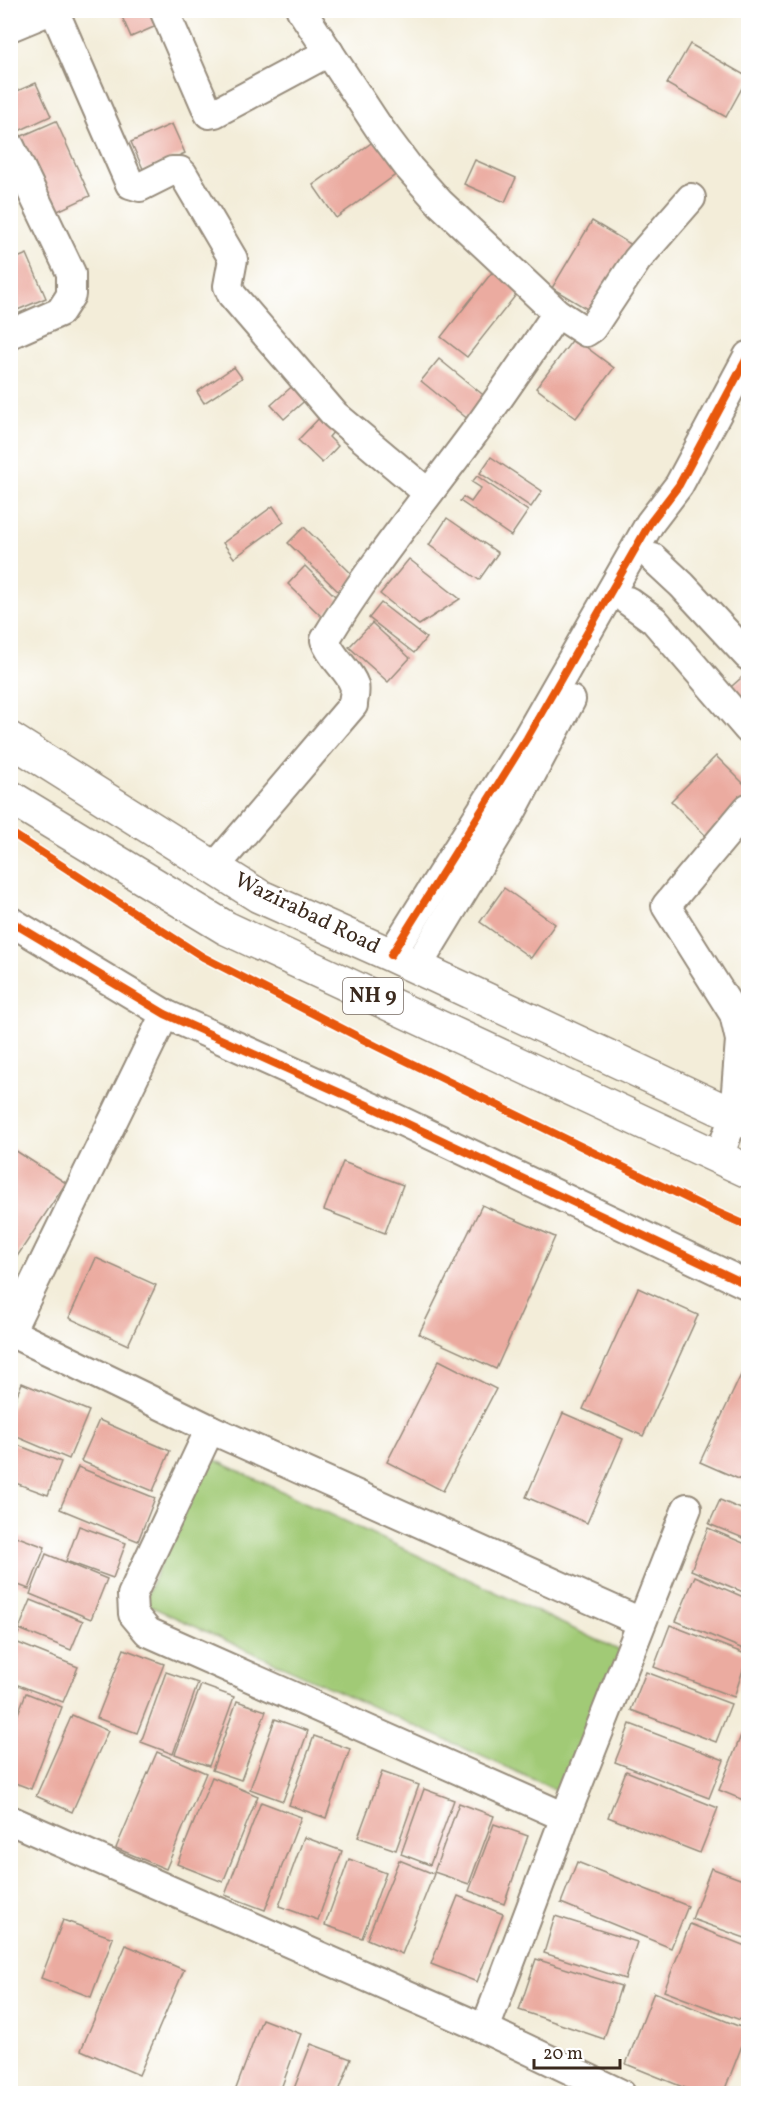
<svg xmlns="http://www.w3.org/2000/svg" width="759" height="2104" viewBox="0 0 759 2104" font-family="Vollkorn,serif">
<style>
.green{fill:#a1ca76;stroke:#6e7a4a;stroke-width:1.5}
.building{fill:#ebaba0}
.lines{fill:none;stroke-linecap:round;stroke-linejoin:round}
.minor-casing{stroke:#978c7c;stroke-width:32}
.trunk-casing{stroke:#978c7c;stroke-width:36}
.minor{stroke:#fff;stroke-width:28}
.trunk{stroke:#fff;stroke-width:33}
.cycleway-casing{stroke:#fff;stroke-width:11}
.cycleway{stroke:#e8590c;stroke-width:8}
.labels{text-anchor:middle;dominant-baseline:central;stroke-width:5;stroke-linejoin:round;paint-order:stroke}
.shield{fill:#fff;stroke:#766a62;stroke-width:1.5}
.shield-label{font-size:21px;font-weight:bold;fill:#3b2a1e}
.street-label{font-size:22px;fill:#3b2a1e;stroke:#fff}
</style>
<rect width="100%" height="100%" fill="#fff"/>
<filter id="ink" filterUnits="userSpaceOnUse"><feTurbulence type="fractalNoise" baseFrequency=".0167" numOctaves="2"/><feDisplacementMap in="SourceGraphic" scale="12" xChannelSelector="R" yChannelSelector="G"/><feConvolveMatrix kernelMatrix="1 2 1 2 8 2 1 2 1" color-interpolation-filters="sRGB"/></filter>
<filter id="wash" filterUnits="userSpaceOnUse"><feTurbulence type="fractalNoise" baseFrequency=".008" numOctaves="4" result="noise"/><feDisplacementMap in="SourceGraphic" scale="24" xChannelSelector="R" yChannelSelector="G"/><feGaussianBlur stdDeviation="1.35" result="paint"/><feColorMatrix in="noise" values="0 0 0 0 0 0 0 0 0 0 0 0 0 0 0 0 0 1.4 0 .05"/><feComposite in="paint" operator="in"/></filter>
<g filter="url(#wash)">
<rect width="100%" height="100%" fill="#f3edd9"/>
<path class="green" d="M209,1457L625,1653L563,1793L143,1603Z"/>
<g id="blocks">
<g class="building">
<path d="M119,10H158L163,23L131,37Z"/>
<path d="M690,44L748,77L726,117L667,84Z"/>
<path d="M36,83L51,116L10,135V94Z"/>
<path d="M56,121L90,196L47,216L13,140Z"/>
<path d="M172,124L185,153L144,171L131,142Z"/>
<path d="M381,136L405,168L336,218L313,185Z"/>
<path d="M10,156L26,195L10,201Z"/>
<path d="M475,160L516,178L505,202L464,184Z"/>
<path d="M592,221L632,245L592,312L552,288Z"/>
<path d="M27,254L46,298L10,313V261Z"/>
<path d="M497,266L523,286L467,357L441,337Z"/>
<path d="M574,338L614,368L576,418L536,388Z"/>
<path d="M439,359L487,398L469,420L421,381Z"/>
<path d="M234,367L242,378L204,403L197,392Z"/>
<path d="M297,382L310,396L284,419L271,405Z"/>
<path d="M325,412L339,425L329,437L338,446L322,463L298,440Z"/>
<path d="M491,457L542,491L531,507L480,473Z"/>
<path d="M477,476L528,511L511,536L460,501L463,497L471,502L481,488L472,482Z"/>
<path d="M273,506L284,522L234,558L223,543Z"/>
<path d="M447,518L498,553L479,580L429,545Z"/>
<path d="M304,527L356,578L341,594L288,543Z"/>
<path d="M409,559L460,599L419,625L380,594Z"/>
<path d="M305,566L339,600L322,617L288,584Z"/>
<path d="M381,603L426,638L414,653L369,618Z"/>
<path d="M372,623L410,658L388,682L349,647Z"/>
<path d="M748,672V721L724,693Z"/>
<path d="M716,756L748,788V795L707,837L671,801Z"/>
<path d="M504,888L555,924L531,958L480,922Z"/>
<path d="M10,1147L66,1183L10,1267Z"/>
<path d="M343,1162L403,1185L385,1233L324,1210Z"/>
<path d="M482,1205L555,1237L496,1369L419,1334Z"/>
<path d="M96,1258L156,1285L128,1345L69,1318Z"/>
<path d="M638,1288L698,1315L643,1436L583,1409Z"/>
<path d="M439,1360L496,1389L443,1491L387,1462Z"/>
<path d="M748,1360V1483L700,1462Z"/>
<path d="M22,1383L89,1411L69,1459L10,1434V1411Z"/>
<path d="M563,1413L623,1439L587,1523L526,1497Z"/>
<path d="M99,1420L170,1451L153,1491L81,1461Z"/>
<path d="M10,1442L61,1462L48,1495L10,1481Z"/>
<path d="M78,1467L155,1498L138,1541L60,1509Z"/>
<path d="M720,1500L748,1512V1540L709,1524Z"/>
<path d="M79,1526L126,1543L113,1578L66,1561Z"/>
<path d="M708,1528L748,1545V1594L691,1570Z"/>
<path d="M10,1534L45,1547L29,1589L10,1582Z"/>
<path d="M46,1554L107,1579L91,1619L30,1594Z"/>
<path d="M695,1576L748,1599V1651L676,1621Z"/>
<path d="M31,1600L83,1621L71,1650L19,1629Z"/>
<path d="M670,1625L748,1655L734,1697L654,1667Z"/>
<path d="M10,1629L19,1632L11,1653H10Z"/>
<path d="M18,1643L78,1667L63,1702L10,1682V1661Z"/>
<path d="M124,1649L164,1664L137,1733L97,1718Z"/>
<path d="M166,1672L198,1683L173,1754L141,1742Z"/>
<path d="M646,1672L731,1704L716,1742L631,1710Z"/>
<path d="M201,1685L234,1697L209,1766L175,1754Z"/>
<path d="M26,1693L62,1707L31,1789L10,1781V1734Z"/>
<path d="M237,1701L266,1711L241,1780L212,1770Z"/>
<path d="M72,1715L108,1731L72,1812L36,1796Z"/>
<path d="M275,1719L308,1731L283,1801L250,1789Z"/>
<path d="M630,1724L724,1760L709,1798L615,1762Z"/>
<path d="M742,1733L748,1736V1802L719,1790Z"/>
<path d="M314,1736L350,1749L326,1818L289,1805Z"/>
<path d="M157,1752L206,1773L166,1869L116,1848Z"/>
<path d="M626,1771L718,1808L700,1853L608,1817Z"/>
<path d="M382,1772L419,1785L396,1850L358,1837Z"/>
<path d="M212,1777L258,1796L223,1882L177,1864Z"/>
<path d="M424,1789L454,1800L430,1865L401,1854Z"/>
<path d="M261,1802L301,1817L265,1910L225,1895Z"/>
<path d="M459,1803L494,1816L469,1884L434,1872Z"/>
<path d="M494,1824L528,1836L504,1904L469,1891Z"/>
<path d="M304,1837L342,1851L318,1920L279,1906Z"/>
<path d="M349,1859L386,1873L362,1938L325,1925Z"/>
<path d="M399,1860L434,1874L402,1954L367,1939Z"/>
<path d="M577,1862L688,1906L671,1948L561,1903Z"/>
<path d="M711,1868L748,1882V1928L745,1938L692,1919Z"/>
<path d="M458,1896L503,1914L477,1982L431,1964Z"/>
<path d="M555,1916L637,1942L625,1979L544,1953Z"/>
<path d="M63,1920L113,1938L91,1997L41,1978Z"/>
<path d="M690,1924L748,1947V2023L664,1991Z"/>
<path d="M126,1945L184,1970L139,2075L81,2050Z"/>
<path d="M536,1959L621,1986L604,2039L519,2010Z"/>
<path d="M654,1992L748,2030L723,2094H700L626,2064Z"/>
<path d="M262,2019L301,2034L279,2094H234Z"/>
<path d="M311,2044L351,2059L338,2094H292Z"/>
</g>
</g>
</g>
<g filter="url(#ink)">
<use href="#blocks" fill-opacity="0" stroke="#978c7c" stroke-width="1.5"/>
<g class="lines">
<defs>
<g id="minor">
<path d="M54,10L130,184L140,187L172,171H180L183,174L233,259L228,286L232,295L335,415L428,493"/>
<path d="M164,10L209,114L215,113L329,52"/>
<path d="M301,10L379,128L409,168L440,203L557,313L586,332L592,328L637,260L691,198"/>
<path d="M10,27L51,10"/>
<path d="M10,146L71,273V295L60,312L10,334"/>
<path d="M653,558L682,585L748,656"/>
<path d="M628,601L654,620L748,729"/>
<path d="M214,868L353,705C353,699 356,691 354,685C348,668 332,660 325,640C369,567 424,501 474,433C503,393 530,353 557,313"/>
<path d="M10,921L165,1014L376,1109L748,1285"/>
<path d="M391,955L527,738L650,523L679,485L748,356"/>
<path d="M417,967L512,811L571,700"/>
<path d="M719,1157L734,1116L740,1040L734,1014L666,906L748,808"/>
<path d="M10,1332L210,1429L641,1622"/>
<path d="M10,1332L165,1014"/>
<path d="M210,1429L132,1595L133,1614L148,1632L565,1817"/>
<path d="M10,1820L485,2029L621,2094"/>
<path d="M485,2029L565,1817L687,1508"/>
</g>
<g id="trunk">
<path d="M10,739L259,896L391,955L748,1122"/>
<path d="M10,797L226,928L748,1171"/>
</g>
</defs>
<use href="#minor" class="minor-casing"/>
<use href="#trunk" class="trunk-casing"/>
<use href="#minor" class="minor"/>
<use href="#trunk" class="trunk"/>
<defs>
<g id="cycleway">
<path d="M10,832L203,957L376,1046L705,1207L748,1226"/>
<path d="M10,921L165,1014L376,1109L748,1285"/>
<path d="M391,955L527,738L650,523L679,485L748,356"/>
</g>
</defs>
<use href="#cycleway" class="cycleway-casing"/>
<use href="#cycleway" class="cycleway"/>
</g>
</g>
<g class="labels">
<rect class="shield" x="343" y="978" width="60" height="36" rx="4.5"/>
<g class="shield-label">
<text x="373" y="996">NH 9</text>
</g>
<g class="street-label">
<text transform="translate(307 914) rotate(26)">Wazirabad Road</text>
</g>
</g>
<rect width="759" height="2104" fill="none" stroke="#fff" stroke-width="36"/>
<path d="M534 2059v9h86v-9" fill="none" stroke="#3b2a1e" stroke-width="3"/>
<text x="543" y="2059" font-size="18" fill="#3b2a1e" stroke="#ffffff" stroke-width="4.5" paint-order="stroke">20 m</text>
</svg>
